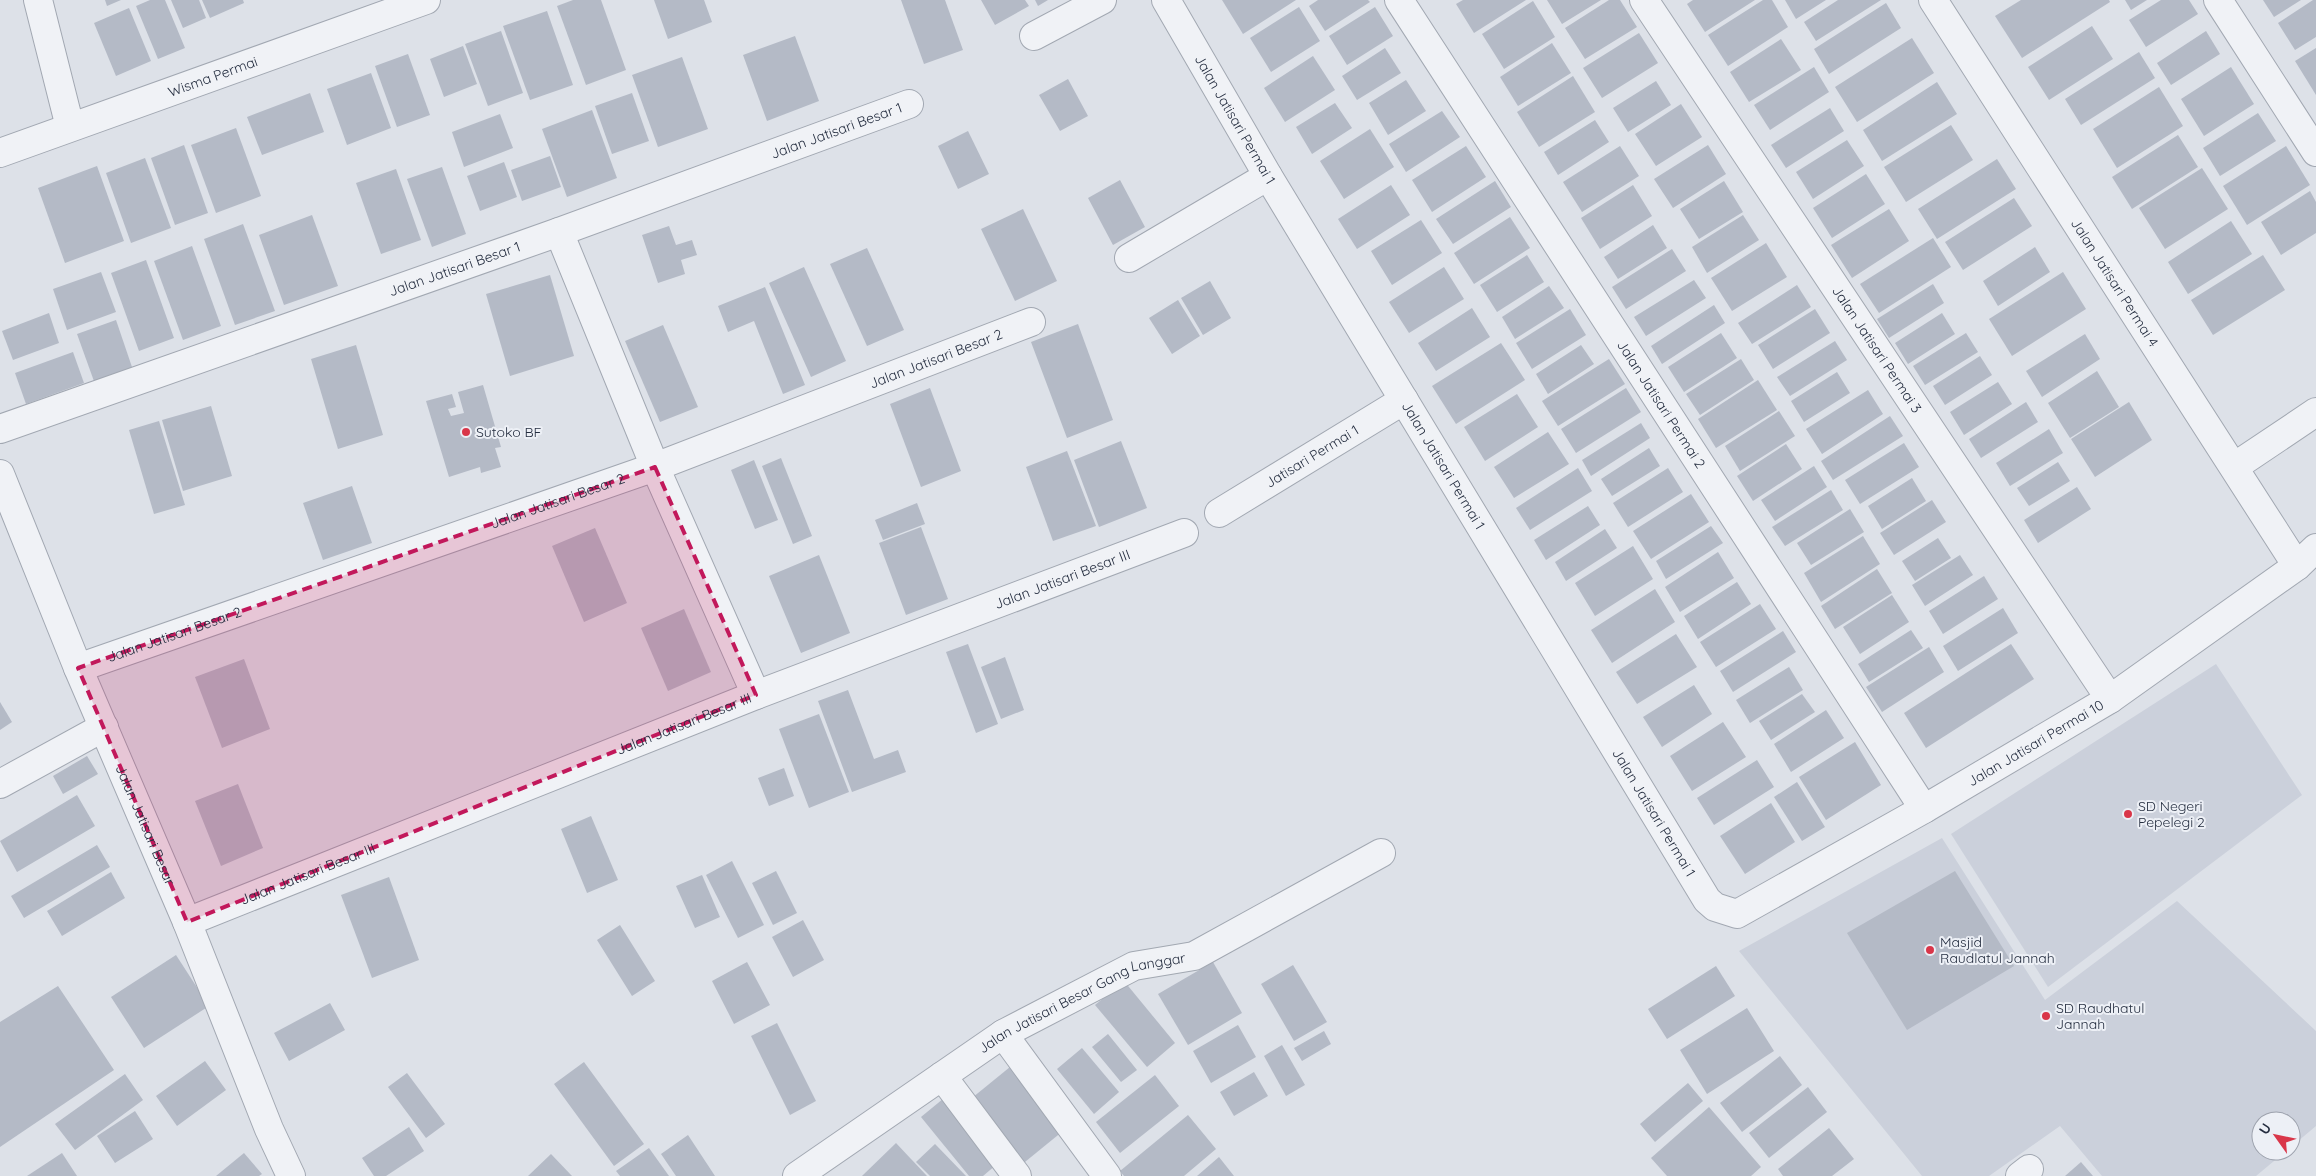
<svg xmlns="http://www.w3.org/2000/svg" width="2316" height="1176" viewBox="0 0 2316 1176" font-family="Quicksand,sans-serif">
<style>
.built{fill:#cbd0db}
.building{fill:#b4bac6}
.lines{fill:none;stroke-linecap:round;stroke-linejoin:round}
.minor-casing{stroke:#a2a8b2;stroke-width:30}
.tertiary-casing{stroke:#a2a8b2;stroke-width:30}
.minor{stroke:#f0f2f6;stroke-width:28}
.tertiary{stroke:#f0f2f6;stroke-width:28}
.marked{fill:#c2185b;fill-opacity:0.2;stroke:#c2185b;stroke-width:4;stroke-dasharray:10 6;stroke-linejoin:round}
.poi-dot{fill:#d93649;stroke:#edf0f6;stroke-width:2}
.labels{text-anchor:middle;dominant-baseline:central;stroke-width:4;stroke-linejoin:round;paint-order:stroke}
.street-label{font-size:14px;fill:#252e40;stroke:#edf0f6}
.poi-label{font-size:14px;fill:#252e40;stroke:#edf0f6;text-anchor:start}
</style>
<rect width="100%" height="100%" fill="#dde1e8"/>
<g class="built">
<path d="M2216,664L2302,795L2048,987L1951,834Z"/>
<path d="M1942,838L2045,1000L2177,901L2316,1031V1126L2291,1147V1121H2261V1151H2286L2256,1176H2102L2060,1126L1989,1176H1922L1739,951Z"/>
</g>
<g class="building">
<path d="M105,0H121L107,6Z"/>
<path d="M150,0H165L185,48L158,59L136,6Z"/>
<path d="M171,0H199L206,18L183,28Z"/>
<path d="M202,0H243L244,3L210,18Z"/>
<path d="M573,0H601L626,70L586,85L557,6Z"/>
<path d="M654,0H704L712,22L668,39Z"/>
<path d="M901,0H945L963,50L924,64Z"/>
<path d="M981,0H1025L1029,6L995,25Z"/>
<path d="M1035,0H1048L1038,6Z"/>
<path d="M1222,0H1296L1243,34Z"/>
<path d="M1318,0H1368L1370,2L1325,31L1309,6Z"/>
<path d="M1463,0H1526L1474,33L1456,4Z"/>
<path d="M1547,0H1601L1562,24Z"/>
<path d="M1609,0H1620L1637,27L1585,59L1565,28Z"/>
<path d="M1693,0H1755L1705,32L1687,4Z"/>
<path d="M1763,0H1772L1788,27L1728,66L1708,35Z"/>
<path d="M1785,0H1826L1796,19Z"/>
<path d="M1838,0H1881L1816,41L1804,22Z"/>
<path d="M2021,0H2109L2110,2L2022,58L1995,16Z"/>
<path d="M2125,0H2147L2131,10Z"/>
<path d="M2161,0H2189L2198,14L2146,47L2129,20Z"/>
<path d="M2263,0H2301L2274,17Z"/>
<path d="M2313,0H2316V37L2295,50L2278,23Z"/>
<path d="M1533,1L1555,37L1504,69L1482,34Z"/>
<path d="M1886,3L1901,28L1829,74L1814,49Z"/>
<path d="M1299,7L1320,41L1271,72L1250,38Z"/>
<path d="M1375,7L1393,36L1347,65L1329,36Z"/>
<path d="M129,8L151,61L116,76L94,23Z"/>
<path d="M547,11L573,85L530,100L503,26Z"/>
<path d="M2092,26L2113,59L2049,100L2028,67Z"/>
<path d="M501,31L523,93L488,106L465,44Z"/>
<path d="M2206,31L2220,54L2171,85L2157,63Z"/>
<path d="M1639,33L1658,63L1602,98L1583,68Z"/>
<path d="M795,36L819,101L767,121L743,55Z"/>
<path d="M1912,38L1934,73L1857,122L1835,87Z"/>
<path d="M1781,39L1801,70L1749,102L1730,72Z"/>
<path d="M1552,43L1571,73L1518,106L1500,77Z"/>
<path d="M463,46L477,84L444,97L430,59Z"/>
<path d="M1385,48L1401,73L1357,100L1342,76Z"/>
<path d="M2316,48V95L2295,61Z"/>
<path d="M2139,52L2155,78L2081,125L2065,99Z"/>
<path d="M408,54L430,115L397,127L375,66Z"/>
<path d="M1313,56L1335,90L1285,122L1264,88Z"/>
<path d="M682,57L708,129L658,147L632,75Z"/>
<path d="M1814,67L1829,92L1770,130L1754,105Z"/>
<path d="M2231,67L2254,104L2204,136L2181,99Z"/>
<path d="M371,73L391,128L347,145L327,89Z"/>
<path d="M1573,76L1595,112L1539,147L1517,112Z"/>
<path d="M1068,79L1088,116L1060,131L1039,95Z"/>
<path d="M1406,80L1426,111L1388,135L1369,103Z"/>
<path d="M1656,81L1671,105L1628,132L1613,108Z"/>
<path d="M1937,82L1957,114L1882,161L1863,130Z"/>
<path d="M2159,87L2183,126L2117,168L2093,129Z"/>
<path d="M310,93L324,132L262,155L247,117Z"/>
<path d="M632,93L649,141L612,154L595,106Z"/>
<path d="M1335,103L1352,128L1312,154L1296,127Z"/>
<path d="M1681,104L1702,137L1656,166L1635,134Z"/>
<path d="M1830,108L1844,131L1786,168L1771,145Z"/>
<path d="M592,110L617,178L567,197L542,129Z"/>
<path d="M1442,111L1460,137L1406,172L1389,144Z"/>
<path d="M2258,113L2276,141L2220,176L2203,148Z"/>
<path d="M500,114L513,148L464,167L452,132Z"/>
<path d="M1595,120L1609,142L1558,175L1544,152Z"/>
<path d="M1951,125L1973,160L1906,202L1884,167Z"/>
<path d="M236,128L261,196L216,213L191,145Z"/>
<path d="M1370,129L1394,167L1344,199L1320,161Z"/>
<path d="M968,131L989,174L958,189L938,146Z"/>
<path d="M2178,135L2198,167L2132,209L2112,177Z"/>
<path d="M1847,140L1864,166L1813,199L1796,172Z"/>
<path d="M184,145L208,213L175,225L151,158Z"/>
<path d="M1708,145L1726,174L1673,208L1654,179Z"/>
<path d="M1466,146L1486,177L1432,212L1412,180Z"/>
<path d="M1620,146L1639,176L1582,212L1563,182Z"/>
<path d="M2286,146L2310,185L2247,225L2223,186Z"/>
<path d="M550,156L561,187L522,201L511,170Z"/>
<path d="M145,158L171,228L131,243L106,173Z"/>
<path d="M1997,159L2016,189L1937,239L1918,209Z"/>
<path d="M504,162L517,197L480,211L467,176Z"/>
<path d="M97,166L124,241L65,263L38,188Z"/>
<path d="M442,167L466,234L432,247L407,179Z"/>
<path d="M2202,168L2228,209L2165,249L2139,208Z"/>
<path d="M396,169L421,240L381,254L356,183Z"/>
<path d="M1866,174L1885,204L1832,238L1813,208Z"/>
<path d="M1120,180L1145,227L1113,245L1088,198Z"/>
<path d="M1495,181L1511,207L1453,244L1436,219Z"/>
<path d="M1724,181L1743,212L1699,239L1680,209Z"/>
<path d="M1391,185L1410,215L1357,249L1338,219Z"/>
<path d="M1633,185L1652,216L1600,249L1581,218Z"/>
<path d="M2310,191L2316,202V233L2281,255L2261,222Z"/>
<path d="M2014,198L2032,226L1963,270L1945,242Z"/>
<path d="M1023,209L1057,281L1015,301L981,229Z"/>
<path d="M1889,209L1909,241L1852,278L1831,245Z"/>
<path d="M312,215L338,286L284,305L259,235Z"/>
<path d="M1743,215L1759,240L1707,273L1692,247Z"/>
<path d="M1510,217L1530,248L1474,284L1454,253Z"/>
<path d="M1421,220L1442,253L1392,285L1371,251Z"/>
<path d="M2231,221L2252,254L2188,294L2168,262Z"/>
<path d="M243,224L275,311L235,325L204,239Z"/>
<path d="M1653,225L1667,248L1618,279L1604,257Z"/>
<path d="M669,226L676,245L692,240L697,255L681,260L685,274L658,283L642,235Z"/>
<path d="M1933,238L1951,267L1879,313L1860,284Z"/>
<path d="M1766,243L1787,277L1732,311L1711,278Z"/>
<path d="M192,246L221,326L183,340L154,261Z"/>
<path d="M2035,247L2050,272L1998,306L1983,281Z"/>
<path d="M867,248L904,330L867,346L830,264Z"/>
<path d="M1672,249L1686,271L1626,309L1612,287Z"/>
<path d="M1527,255L1544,282L1497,312L1480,285Z"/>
<path d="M2263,255L2285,290L2213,335L2191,300Z"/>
<path d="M146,260L174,338L139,351L111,273Z"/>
<path d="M804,267L846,361L811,377L769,283Z"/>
<path d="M1444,267L1464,299L1409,333L1389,302Z"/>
<path d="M101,272L116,312L67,330L53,289Z"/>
<path d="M2063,272L2086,309L2012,356L1989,319Z"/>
<path d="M550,275L574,356L510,376L486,294Z"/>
<path d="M1694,280L1706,298L1646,336L1634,317Z"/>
<path d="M1210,281L1231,318L1203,335L1181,298Z"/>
<path d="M1933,284L1944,303L1889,338L1877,319Z"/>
<path d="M1797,285L1811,307L1752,344L1738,323Z"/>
<path d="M1549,286L1564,308L1515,339L1502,317Z"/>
<path d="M765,287L805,385L783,394L754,321L728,332L718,306Z"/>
<path d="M1178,300L1200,336L1172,354L1149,318Z"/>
<path d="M1714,305L1725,323L1662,364L1651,346Z"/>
<path d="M1472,308L1490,337L1436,371L1418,343Z"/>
<path d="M1570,309L1586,335L1532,369L1516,343Z"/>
<path d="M1815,309L1830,333L1773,369L1758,345Z"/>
<path d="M49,313L59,343L13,360L2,331Z"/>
<path d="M1942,313L1955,334L1908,364L1895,343Z"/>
<path d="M116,320L133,370L95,384L77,334Z"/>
<path d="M1078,324L1113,420L1067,438L1031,342Z"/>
<path d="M663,325L698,407L660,422L625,341Z"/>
<path d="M1721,333L1737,358L1684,392L1668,367Z"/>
<path d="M1966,333L1978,352L1925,385L1913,366Z"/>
<path d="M2085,334L2100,359L2042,397L2026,371Z"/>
<path d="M1835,341L1847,360L1790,396L1777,377Z"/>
<path d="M1501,343L1525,380L1456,424L1432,386Z"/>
<path d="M356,345L383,435L338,449L311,359Z"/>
<path d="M1581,345L1594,364L1548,394L1536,374Z"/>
<path d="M73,352L84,383L26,404L15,373Z"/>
<path d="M1980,356L1992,375L1945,405L1933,386Z"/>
<path d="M1609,359L1625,384L1558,426L1542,401Z"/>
<path d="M1741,359L1754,380L1700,415L1686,394Z"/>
<path d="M2097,371L2119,407L2070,438L2048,403Z"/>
<path d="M1837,372L1850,393L1804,422L1791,401Z"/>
<path d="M1758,380L1777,410L1716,448L1698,419Z"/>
<path d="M1998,382L2012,404L1964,435L1950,412Z"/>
<path d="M483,385L501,447L495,448L501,467L481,473L480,467L449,477L426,401L452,394L456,407L448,409L451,416L464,413L458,392Z"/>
<path d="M930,388L961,471L921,487L890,404Z"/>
<path d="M1626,388L1641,412L1576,453L1561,429Z"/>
<path d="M1868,390L1883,414L1822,454L1806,429Z"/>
<path d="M1517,394L1538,427L1485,461L1464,427Z"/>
<path d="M2026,402L2038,422L1981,458L1969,439Z"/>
<path d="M2129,402L2152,440L2095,477L2071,439Z"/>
<path d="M211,406L232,476L183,491L162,420Z"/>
<path d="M1779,411L1795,436L1740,471L1725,446Z"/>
<path d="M1890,416L1903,436L1833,480L1821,461Z"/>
<path d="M159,421L185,505L154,514L129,430Z"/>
<path d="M1641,423L1650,438L1591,476L1582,460Z"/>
<path d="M2049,429L2063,453L2010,486L1996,463Z"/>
<path d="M1548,432L1569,464L1514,498L1494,467Z"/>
<path d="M1121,441L1147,508L1099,527L1074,460Z"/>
<path d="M1904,443L1919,467L1860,504L1845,480Z"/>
<path d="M1786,444L1802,469L1753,501L1737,476Z"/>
<path d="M1649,448L1660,466L1612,496L1601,479Z"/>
<path d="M1067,451L1096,526L1053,541L1026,467Z"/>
<path d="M781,458L812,536L793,544L762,466Z"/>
<path d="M754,460L778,520L755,529L731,470Z"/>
<path d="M2058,462L2070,481L2029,506L2017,488Z"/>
<path d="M1814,466L1827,487L1775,521L1761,500Z"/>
<path d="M1578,468L1592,491L1530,530L1516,508Z"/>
<path d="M1668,468L1683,492L1628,527L1613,503Z"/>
<path d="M1912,478L1926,501L1882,529L1868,506Z"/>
<path d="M352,486L372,543L323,560L303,503Z"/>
<path d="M2077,487L2091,509L2038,543L2024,520Z"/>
<path d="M1831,490L1843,510L1785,546L1772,527Z"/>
<path d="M1691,494L1709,522L1651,559L1633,531Z"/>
<path d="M1932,500L1946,522L1894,555L1880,533Z"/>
<path d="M917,503L925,524L883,540L875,520Z"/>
<path d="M1588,506L1600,525L1546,560L1534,540Z"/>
<path d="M1850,509L1864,532L1811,565L1797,543Z"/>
<path d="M1711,526L1723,543L1666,579L1656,561Z"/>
<path d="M921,527L948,599L906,615L879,543Z"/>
<path d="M595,528L627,603L584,622L552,546Z"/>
<path d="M1605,529L1617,548L1566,581L1555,562Z"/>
<path d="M1863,536L1880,564L1821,602L1804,573Z"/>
<path d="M1938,538L1951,558L1915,581L1902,561Z"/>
<path d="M1633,546L1653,579L1595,616L1575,583Z"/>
<path d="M1718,552L1734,578L1680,612L1665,587Z"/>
<path d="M819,555L850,633L801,653L769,576Z"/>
<path d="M1960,555L1973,575L1925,606L1912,585Z"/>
<path d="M1877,569L1892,593L1835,629L1821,606Z"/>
<path d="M1984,576L1998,599L1943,634L1929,611Z"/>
<path d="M1737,582L1751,604L1698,639L1684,616Z"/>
<path d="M1655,589L1675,622L1612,663L1591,630Z"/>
<path d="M1892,595L1909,622L1860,654L1843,627Z"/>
<path d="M1760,604L1776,629L1716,667L1700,642Z"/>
<path d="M2003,608L2018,633L1958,671L1943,646Z"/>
<path d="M684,609L711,672L668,691L641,628Z"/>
<path d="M1911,630L1923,648L1869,682L1858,664Z"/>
<path d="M1783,631L1796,652L1733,692L1720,671Z"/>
<path d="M1676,634L1697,667L1637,704L1616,672Z"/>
<path d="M968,644L998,724L976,733L946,652Z"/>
<path d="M2011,644L2034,679L1926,748L1904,713Z"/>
<path d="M1929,647L1944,672L1882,712L1866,687Z"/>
<path d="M1005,657L1024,710L1001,719L981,667Z"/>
<path d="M244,659L270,729L222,748L195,677Z"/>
<path d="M1789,667L1803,690L1750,723L1736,700Z"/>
<path d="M1694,685L1712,714L1662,747L1643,717Z"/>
<path d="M848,690L874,759L898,750L906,772L852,792L818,701Z"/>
<path d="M1802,694L1815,712L1771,740L1759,721Z"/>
<path d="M0,702L12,722L0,730Z"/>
<path d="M1826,710L1844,738L1791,772L1774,744Z"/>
<path d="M819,714L849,792L809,808L779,729Z"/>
<path d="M1723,722L1746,757L1692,791L1670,756Z"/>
<path d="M1855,742L1881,785L1826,820L1799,777Z"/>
<path d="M87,756L98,774L63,794L53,776Z"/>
<path d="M1757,760L1774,787L1714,825L1697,798Z"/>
<path d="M784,768L794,796L769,806L758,778Z"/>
<path d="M1797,782L1825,827L1802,841L1774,797Z"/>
<path d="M238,784L263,848L221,866L195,801Z"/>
<path d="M77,795L95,826L17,872L0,841Z"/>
<path d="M1771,803L1795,842L1745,874L1720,836Z"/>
<path d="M591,816L618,880L587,893L561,829Z"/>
<path d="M97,845L110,867L24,918L11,896Z"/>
<path d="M732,861L764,925L738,938L706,875Z"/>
<path d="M776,871L797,913L773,925L752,883Z"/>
<path d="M1955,871L2014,966L1907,1030L1847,933Z"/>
<path d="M111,872L125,898L62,936L47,911Z"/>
<path d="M702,875L720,917L695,928L676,886Z"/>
<path d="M389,877L419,960L372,978L341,895Z"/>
<path d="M803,920L824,960L793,977L772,937Z"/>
<path d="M620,925L655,981L632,996L597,940Z"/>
<path d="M176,955L209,1006L144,1048L111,997Z"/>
<path d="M747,962L770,1005L734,1024L712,981Z"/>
<path d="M1213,962L1242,1013L1188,1045L1158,994Z"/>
<path d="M1293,965L1327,1022L1294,1041L1261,984Z"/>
<path d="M1716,966L1735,996L1667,1039L1648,1009Z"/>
<path d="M1124,981L1175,1043L1147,1067L1095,1005Z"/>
<path d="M58,986L114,1070L0,1147V1022Z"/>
<path d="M330,1003L345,1030L289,1061L274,1033Z"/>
<path d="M1747,1008L1774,1051L1707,1094L1680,1050Z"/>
<path d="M777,1023L816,1101L790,1115L751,1036Z"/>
<path d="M1238,1025L1256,1057L1211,1083L1193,1051Z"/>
<path d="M1324,1031L1331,1044L1302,1061L1294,1048Z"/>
<path d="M1108,1034L1137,1070L1121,1082L1092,1047Z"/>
<path d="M1282,1045L1305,1085L1286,1096L1264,1056Z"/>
<path d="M1082,1048L1119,1092L1094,1114L1057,1069Z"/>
<path d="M1780,1056L1802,1085L1742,1132L1720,1103Z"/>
<path d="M205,1061L226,1090L177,1126L156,1096Z"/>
<path d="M584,1062L644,1144L614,1166L554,1084Z"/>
<path d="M1010,1067L1063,1131L1020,1166L967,1102Z"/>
<path d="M1254,1072L1268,1096L1234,1116L1220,1092Z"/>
<path d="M407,1073L445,1124L426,1138L388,1087Z"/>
<path d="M125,1074L143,1100L75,1150L55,1124Z"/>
<path d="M1155,1075L1179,1106L1120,1153L1096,1122Z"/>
<path d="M1688,1083L1703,1101L1655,1142L1640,1124Z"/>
<path d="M1808,1087L1827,1112L1769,1158L1749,1133Z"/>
<path d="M949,1094L1003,1159L983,1176H969L921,1117Z"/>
<path d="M1709,1107L1761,1167L1751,1176H1667L1651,1158Z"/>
<path d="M135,1111L153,1139L115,1163L97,1136Z"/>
<path d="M1188,1115L1216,1149L1184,1176H1124L1120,1171Z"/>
<path d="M409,1127L424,1151L386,1176H374L362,1158Z"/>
<path d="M1829,1128L1854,1159L1832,1176H1783L1778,1169Z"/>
<path d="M688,1135L715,1176H676L661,1154Z"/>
<path d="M896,1143L927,1176H862Z"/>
<path d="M935,1144L966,1176H930L916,1162Z"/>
<path d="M649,1148L669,1176H620L616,1171Z"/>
<path d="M62,1153L77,1176H27Z"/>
<path d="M244,1153L262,1174L259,1176H216Z"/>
<path d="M551,1154L572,1176H528Z"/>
<path d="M1219,1157L1234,1176H1197Z"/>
<path d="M2081,1162L2093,1176H2065Z"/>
</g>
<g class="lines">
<defs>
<g id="minor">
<path d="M38,0L70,127"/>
<path id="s1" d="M1166,0L1268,176L1707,900L1715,907L1737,914L1924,809L2110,699L2297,566L2316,548"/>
<path id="s2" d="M1399,0L1924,809"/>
<path id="s3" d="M1644,0L2110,699"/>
<path id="s4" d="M1933,0L2297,566"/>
<path d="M2218,0L2316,152"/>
<path d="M1034,36L1102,0"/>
<path id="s5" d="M0,153L426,0"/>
<path d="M559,232L655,467L756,695"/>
<path d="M1129,258L1268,176"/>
<path id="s6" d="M0,429L559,232L909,104"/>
<path d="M2234,467L2316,412"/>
<path id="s7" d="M1219,513L1404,400"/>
<path id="s8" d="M78,668L655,467L1031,322"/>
<path d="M0,784L104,727"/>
<path id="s9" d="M187,922L756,695L1184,533"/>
<path d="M1003,1034L1107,1176"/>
<path d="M942,1076L1017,1176"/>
<path id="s10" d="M797,1176L1003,1034L1134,966L1194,956L1381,853"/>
<path d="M2020,1176L2029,1169"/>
</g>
<g id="tertiary">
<path id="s11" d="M0,474L78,668L187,922L269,1129L291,1176"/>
</g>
</defs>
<use href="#minor" class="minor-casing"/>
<use href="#tertiary" class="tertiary-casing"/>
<use href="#minor" class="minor"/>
<use href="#tertiary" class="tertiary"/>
</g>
<path class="marked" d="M655,467L756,695L187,922L78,668Z"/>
<g class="poi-dot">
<circle cx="466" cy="432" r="5"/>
<circle cx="2128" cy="814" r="5"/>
<circle cx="1930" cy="950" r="5"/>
<circle cx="2046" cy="1016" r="5"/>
</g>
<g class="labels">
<g class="street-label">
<text stroke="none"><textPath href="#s5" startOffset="226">Wisma Permai</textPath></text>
<text stroke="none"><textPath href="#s1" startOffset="138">Jalan Jatisari Permai 1</textPath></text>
<text stroke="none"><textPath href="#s6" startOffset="888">Jalan Jatisari Besar 1</textPath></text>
<text stroke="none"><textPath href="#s6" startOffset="482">Jalan Jatisari Besar 1</textPath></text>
<text stroke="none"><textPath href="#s4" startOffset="336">Jalan Jatisari Permai 4</textPath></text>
<text stroke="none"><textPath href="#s3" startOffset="420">Jalan Jatisari Permai 3</textPath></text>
<text stroke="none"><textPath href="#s8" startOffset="912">Jalan Jatisari Besar 2</textPath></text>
<text stroke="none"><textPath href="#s2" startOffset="482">Jalan Jatisari Permai 2</textPath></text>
<text stroke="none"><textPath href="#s7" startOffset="109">Jatisari Permai 1</textPath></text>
<text stroke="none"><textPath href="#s1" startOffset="542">Jalan Jatisari Permai 1</textPath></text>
<text stroke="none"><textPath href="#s8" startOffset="508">Jalan Jatisari Besar 2</textPath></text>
<text stroke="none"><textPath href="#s9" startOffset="940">Jalan Jatisari Besar III</textPath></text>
<text stroke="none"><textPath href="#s8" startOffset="102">Jalan Jatisari Besar 2</textPath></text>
<text stroke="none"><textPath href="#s9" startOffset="535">Jalan Jatisari Besar III</textPath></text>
<text stroke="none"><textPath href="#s1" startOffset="1428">Jalan Jatisari Permai 10</textPath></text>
<text stroke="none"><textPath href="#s1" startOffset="948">Jalan Jatisari Permai 1</textPath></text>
<text stroke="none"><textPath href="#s11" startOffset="380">Jalan Jatisari Besar</textPath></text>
<text stroke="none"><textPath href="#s9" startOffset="130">Jalan Jatisari Besar III</textPath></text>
<text stroke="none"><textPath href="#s10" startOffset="336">Jalan Jatisari Besar Gang Langgar</textPath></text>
</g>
<g class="poi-label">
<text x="476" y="432">Sutoko BF</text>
<text x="2138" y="806">SD Negeri<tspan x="2138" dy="16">Pepelegi 2</tspan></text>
<text x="1940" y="942">Masjid<tspan x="1940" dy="16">Raudlatul Jannah</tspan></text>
<text x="2056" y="1008">SD Raudhatul<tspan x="2056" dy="16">Jannah</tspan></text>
</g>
</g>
<g transform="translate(2276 1136) rotate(303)"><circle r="24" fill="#edf0f6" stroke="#9da2ad"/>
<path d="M0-4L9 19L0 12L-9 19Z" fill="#d93649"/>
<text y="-8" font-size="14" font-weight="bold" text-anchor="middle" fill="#252e40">U</text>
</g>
</svg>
